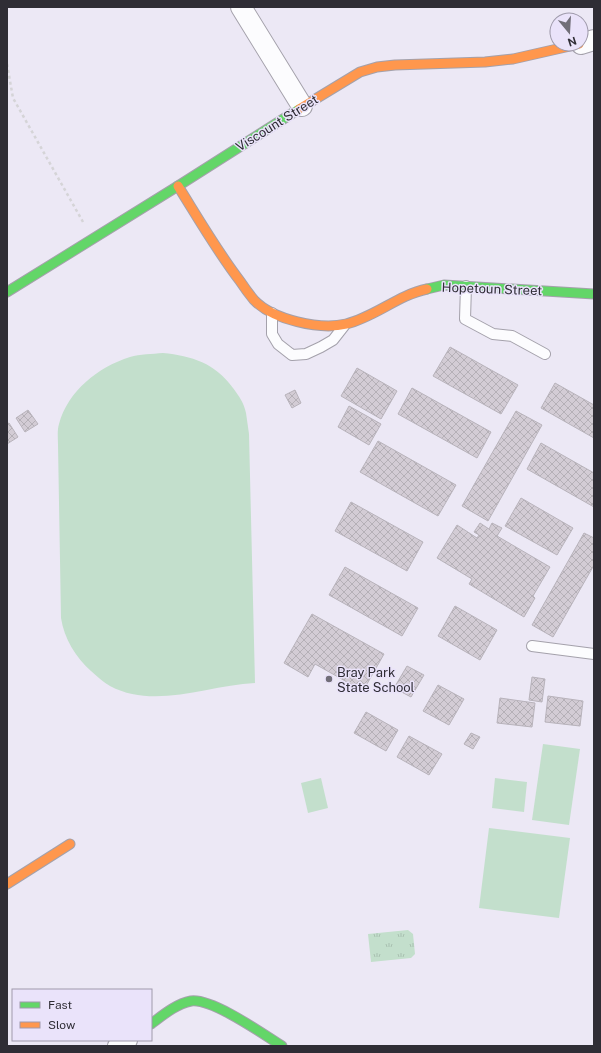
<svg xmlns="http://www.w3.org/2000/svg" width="601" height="1053" viewBox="0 0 601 1053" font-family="'Public Sans',sans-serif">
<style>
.park{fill:url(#park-tufts)}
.garden{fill:#c3dfcc}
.building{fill:url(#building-cross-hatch);stroke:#b8b3bb}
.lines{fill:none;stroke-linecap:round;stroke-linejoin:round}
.lane-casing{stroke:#a4a1ab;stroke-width:12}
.street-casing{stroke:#a4a1ab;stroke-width:22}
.fast-casing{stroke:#a4a1ab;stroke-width:11}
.slow-casing{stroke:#a4a1ab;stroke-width:11}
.path{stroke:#d5d4d7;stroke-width:2.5;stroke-dasharray:3 3;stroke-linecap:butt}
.lane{stroke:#fcfcfe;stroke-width:10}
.street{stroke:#fcfcfe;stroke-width:20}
.fast{stroke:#63d668;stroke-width:9}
.slow{stroke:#ff974d;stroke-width:9}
.poi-dot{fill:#716e78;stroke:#eae3fa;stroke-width:1.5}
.labels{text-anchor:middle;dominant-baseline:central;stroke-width:3;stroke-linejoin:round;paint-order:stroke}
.street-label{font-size:13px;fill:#2f2d35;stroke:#eae3fa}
.poi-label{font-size:13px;fill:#2f2d35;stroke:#eae3fa;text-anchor:start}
</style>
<defs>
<pattern id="park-tufts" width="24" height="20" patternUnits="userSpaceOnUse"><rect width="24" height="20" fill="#c3dfcc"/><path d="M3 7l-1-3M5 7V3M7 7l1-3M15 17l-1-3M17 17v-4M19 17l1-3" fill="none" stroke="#a8c0b0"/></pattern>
<pattern id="building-cross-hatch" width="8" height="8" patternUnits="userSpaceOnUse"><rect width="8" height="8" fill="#d3ccd5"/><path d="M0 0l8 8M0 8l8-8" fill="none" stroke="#b5b0b7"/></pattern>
</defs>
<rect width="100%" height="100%" fill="#ece8f5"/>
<path class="park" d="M408,930L413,934L415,954L411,958L371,962L368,934Z"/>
<g class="garden">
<path d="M163,353C192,356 215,363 233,388C239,396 244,403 246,413C247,420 248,427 249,434L255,683C208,685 155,710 110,686C103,682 97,676 91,671C76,658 64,638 61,618L58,445C58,439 57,430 59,424C68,391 98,367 130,357C140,354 152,354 163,353Z"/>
<path d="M543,744L580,749L569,825L532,820Z"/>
<path d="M321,778L328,808L308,813L301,783Z"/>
<path d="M495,778L527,782L524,812L492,808Z"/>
<path d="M489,828L570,838L559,918L479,908Z"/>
</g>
<g class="building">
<path d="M450,347L518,385L501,414L433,376Z"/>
<path d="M357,368L397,391L381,419L341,396Z"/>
<path d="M555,383L594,405V438L541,408Z"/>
<path d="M412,388L491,432L477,458L398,414Z"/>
<path d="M295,390L301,403L292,408L285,395Z"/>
<path d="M349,406L381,424L369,445L338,427Z"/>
<path d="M28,410L38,424L25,432L16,418Z"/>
<path d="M516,411L542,425L488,521L462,506Z"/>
<path d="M9,423L18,437L7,444V424Z"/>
<path d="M378,441L456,485L438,516L360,472Z"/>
<path d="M541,443L594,473V507L527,469Z"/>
<path d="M521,498L573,528L557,555L505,526Z"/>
<path d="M351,502L423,542L407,571L335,531Z"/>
<path d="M480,523L489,529L492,523L502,528L497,536L550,567L533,596L535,598L524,617L469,584L472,579L437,558L457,525L477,538L479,535L474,532Z"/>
<path d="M584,533L594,538V565L553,637L532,625Z"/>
<path d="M345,567L418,608L402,636L329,595Z"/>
<path d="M455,606L497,630L480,660L438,636Z"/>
<path d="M312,614L384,654L363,691L315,664L308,677L284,663Z"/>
<path d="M407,666L424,675L411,697L394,688Z"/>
<path d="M532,677L545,679L542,702L529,700Z"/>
<path d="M438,685L464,699L449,725L423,711Z"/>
<path d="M548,696L583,701L580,726L545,722Z"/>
<path d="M500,698L535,703L532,727L497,723Z"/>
<path d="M366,712L398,730L386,751L354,733Z"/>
<path d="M471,733L480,737L473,749L464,744Z"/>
<path d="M409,736L442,754L429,775L397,757Z"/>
</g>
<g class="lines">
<defs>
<g id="lane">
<path d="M466,286L465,319L493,334L512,336L545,354"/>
<path d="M272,313V334L278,344L292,355L306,354L321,347L333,340L344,326"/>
<path d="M532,646L594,654"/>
</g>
<g id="street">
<path d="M241,7L302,106"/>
<path d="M581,44L594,40"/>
<path d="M118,1046L127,1040"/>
</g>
<g id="fast">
<path d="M427,289L444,285L594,294"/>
<path d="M7,292L178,186L299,109"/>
<path d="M151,1024C163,1015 176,1004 191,1001C212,998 263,1034 282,1046"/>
</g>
<g id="slow">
<path d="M299,109L360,72L377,67L395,65L485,62L513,59L579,44"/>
<path d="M178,186C198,218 217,251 240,281C244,287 249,294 254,300C273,320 320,330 346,324C375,317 398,295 427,289"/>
<path d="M7,884L70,844"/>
</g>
</defs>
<use href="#lane" class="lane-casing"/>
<use href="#street" class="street-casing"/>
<use href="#fast" class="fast-casing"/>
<use href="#slow" class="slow-casing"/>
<path class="path" d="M7,64L13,98L83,222"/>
<use href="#lane" class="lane"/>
<use href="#street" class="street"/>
<use href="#fast" class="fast"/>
<use href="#slow" class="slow"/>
</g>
<circle class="poi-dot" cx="329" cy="679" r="4"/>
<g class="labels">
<g class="street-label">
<text transform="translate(277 123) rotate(-32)">Viscount Street</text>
<text transform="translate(492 289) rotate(2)">Hopetoun Street</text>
</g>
<g class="poi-label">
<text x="337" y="672">Bray Park<tspan x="337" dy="15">State School</tspan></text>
</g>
</g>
<rect width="601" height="1053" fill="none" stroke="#2f2d35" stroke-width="16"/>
<rect x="12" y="989" width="140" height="52" fill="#eae3fa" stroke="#9f9aab"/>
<rect x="20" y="1002" width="20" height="6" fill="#63d668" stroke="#9f9aab"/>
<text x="48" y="1009" font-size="12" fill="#2f2d35">Fast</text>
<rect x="20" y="1022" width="20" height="6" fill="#ff974d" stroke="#9f9aab"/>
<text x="48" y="1029" font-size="12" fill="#2f2d35">Slow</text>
<g transform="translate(569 32) rotate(162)"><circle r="19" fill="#eae3fa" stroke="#9f9aab"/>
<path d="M0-3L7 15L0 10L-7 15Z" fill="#716e78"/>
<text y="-6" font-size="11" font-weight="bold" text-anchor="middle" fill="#2f2d35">N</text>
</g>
</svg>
